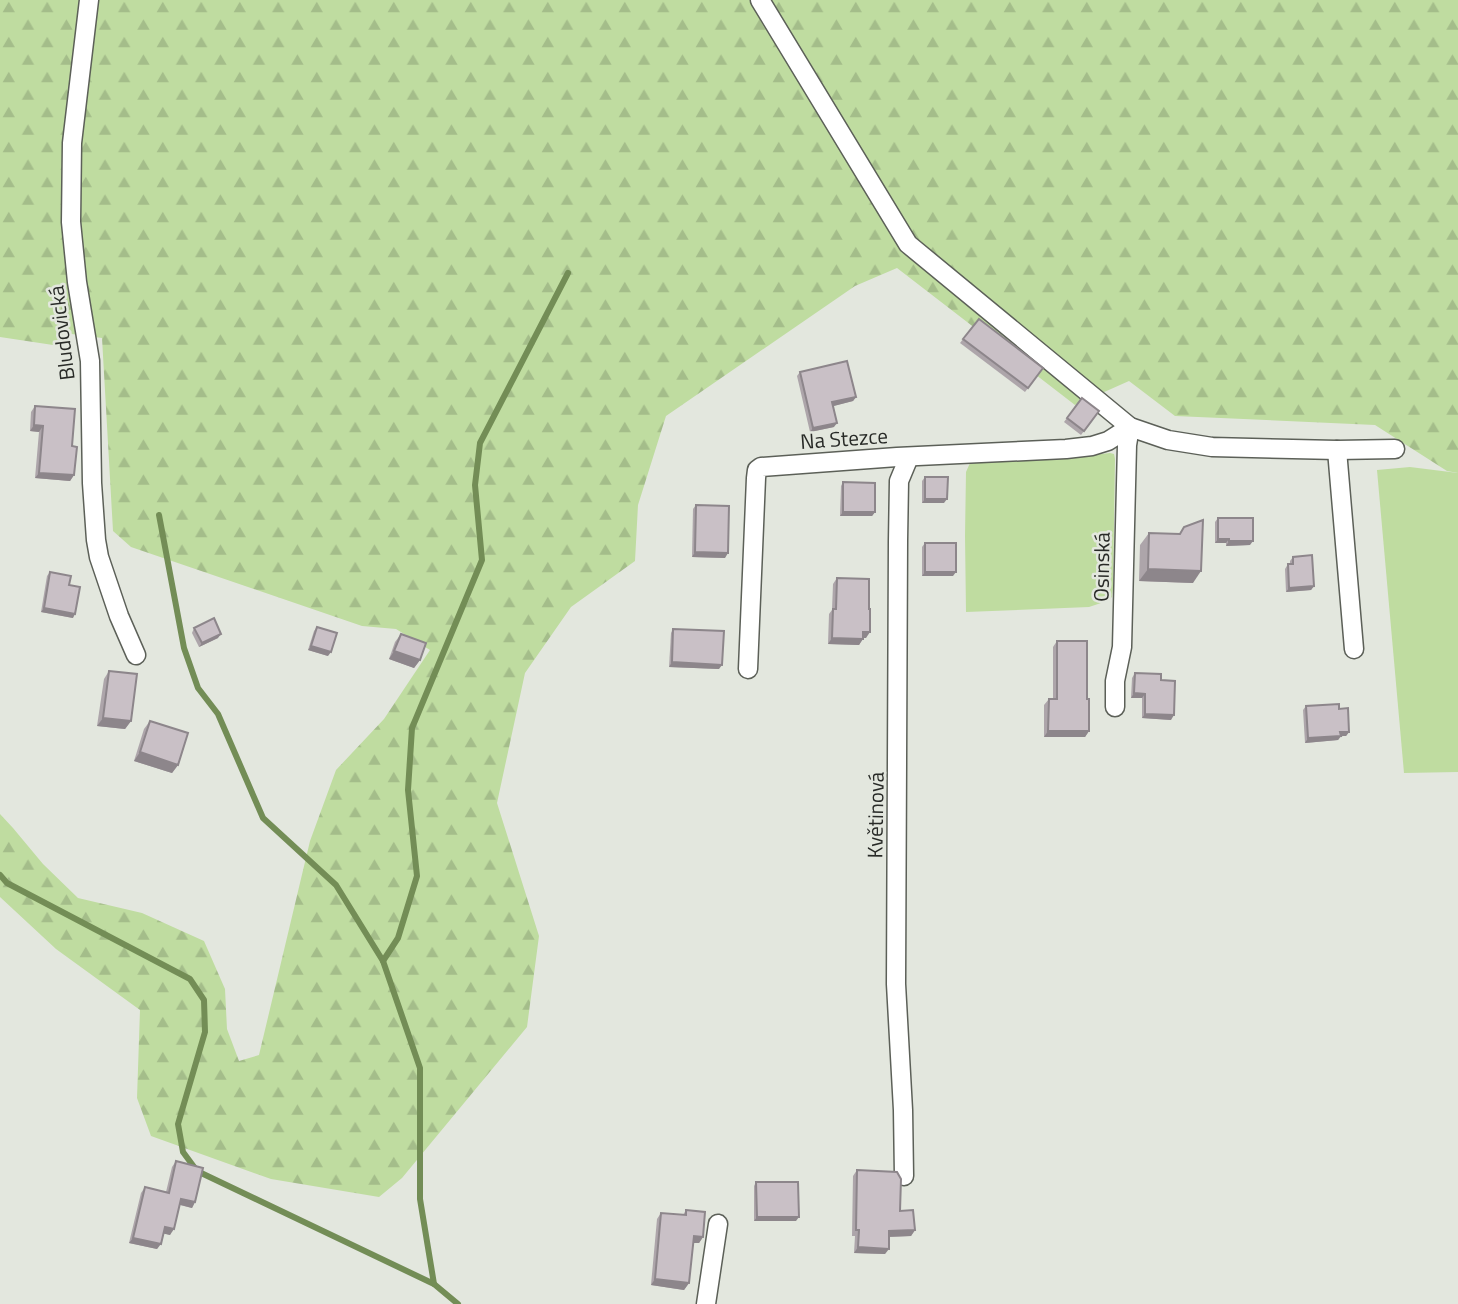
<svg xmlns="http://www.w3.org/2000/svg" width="1458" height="1304" viewBox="0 0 1458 1304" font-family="'Titillium Web',sans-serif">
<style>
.green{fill:#bfdca0}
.forest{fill:url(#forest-firs)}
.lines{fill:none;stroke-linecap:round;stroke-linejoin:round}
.stream{stroke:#738d56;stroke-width:6}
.minor-casing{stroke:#5c6058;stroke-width:21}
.minor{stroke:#fff;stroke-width:18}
.wall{fill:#ada5aa}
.shaded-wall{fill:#8d868b}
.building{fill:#c9c0c6;stroke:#8d868b;stroke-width:2}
.labels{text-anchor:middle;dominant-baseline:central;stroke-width:5;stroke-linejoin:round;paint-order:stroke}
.street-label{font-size:21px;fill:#282a27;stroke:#e3e7de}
</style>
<defs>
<pattern id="forest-firs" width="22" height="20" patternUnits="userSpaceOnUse" patternTransform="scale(1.75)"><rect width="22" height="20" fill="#bfdca0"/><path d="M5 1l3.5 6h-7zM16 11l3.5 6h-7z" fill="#a4bd8a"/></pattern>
</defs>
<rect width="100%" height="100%" fill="#e3e7de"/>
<g class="green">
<path d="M1110,453L1114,454L1115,459L1113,588L1112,597L1107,601L1089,607L966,612L965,536L966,472L970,463L1076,457Z"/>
<path d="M1410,467L1458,473V772L1404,773L1377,470Z"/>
</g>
<path class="forest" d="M0,0H1458V473L1447,471L1375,425L1175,416L1129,381L1075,405L897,268L855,286L666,416L638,505L635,561L571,607L525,673L497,803L539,936L527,1027L402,1178L379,1197L271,1179L151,1136L137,1098L140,1010L56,949L0,897V814L13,828L43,864L78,898L142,913L204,941L225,989L227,1029L239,1061L259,1055L310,841L336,770L384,719L430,650L396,629L362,626L131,547L113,531L102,338L64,333L53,345L0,337Z"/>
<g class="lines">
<g class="stream">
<path d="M159,515L184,648L198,688L218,714L263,818L336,885L383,961L420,1068V1199L434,1284L458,1304"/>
<path d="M0,875L7,883L190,979L204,1000L205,1032L178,1124L183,1152L197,1171L434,1284"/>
<path d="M383,961L398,938L417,876L408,790L412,728L482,560L475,485L480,443L568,273"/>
</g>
<defs>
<g id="minor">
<path d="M89,0L72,143L71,222L77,282L90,361L92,483L96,540L99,557L119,616L136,655"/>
<path d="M760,0L908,244L1130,427L1168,440L1212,447L1337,450L1395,449"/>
<path d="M1337,450L1354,649"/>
<path d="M748,669L756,478L757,470L761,467L897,457L1066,449L1092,446L1108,441L1130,427"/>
<path d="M1115,707V681L1122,647L1127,445L1130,427"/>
<path d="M904,1176L903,1110L896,984L898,541L899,481L909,457"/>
<path d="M706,1304L718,1224"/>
</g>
</defs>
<use href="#minor" class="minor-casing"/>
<use href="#minor" class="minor"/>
</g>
<g class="wall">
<path d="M979,319L1043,368L1025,392L960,343Z"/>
<path d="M800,372L856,397L853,401L833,406L834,427L810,432L797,376Z"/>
<path d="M1082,398L1099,411L1081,435L1064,422Z"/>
<path d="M35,406L72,446L74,475L70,481L35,478L39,432L30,431L31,412Z"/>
<path d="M925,477L944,503H922V481Z"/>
<path d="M843,482L875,512L872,516H840L841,486Z"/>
<path d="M696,505L725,558L692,557L693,509Z"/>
<path d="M1218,518L1250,545L1226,546V543H1215V522Z"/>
<path d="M1184,527L1193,583L1139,581L1140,545L1149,533L1179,534Z"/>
<path d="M925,543L953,576H922V547Z"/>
<path d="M1293,557L1314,586L1311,590L1286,592L1285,569L1288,564H1290V561Z"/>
<path d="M50,572L69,585L73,618L41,612L47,576Z"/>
<path d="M837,578L866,638H863L859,645L828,644L829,614L832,610L833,584Z"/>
<path d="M317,627L328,656L308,650L314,631Z"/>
<path d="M194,628L218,638L199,647L192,633Z"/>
<path d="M673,629L719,669L669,667L671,633Z"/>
<path d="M401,634L420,660L414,668L389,659L395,642Z"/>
<path d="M1057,641L1087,699L1089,731L1085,737H1044V705L1049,699H1053V647Z"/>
<path d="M109,671L131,721L125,729L97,726L104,679Z"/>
<path d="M1135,673L1161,680L1171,720L1142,718V698H1131L1132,678Z"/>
<path d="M1306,706L1339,709L1349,732L1346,736H1341L1338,740L1305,743L1303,710Z"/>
<path d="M150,721L178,765L172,773L134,761L144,729Z"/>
<path d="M176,1161L195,1202L192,1208L180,1205L170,1235L163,1233L157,1249L129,1243L141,1193L145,1187L166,1192L172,1167Z"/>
<path d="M857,1170L900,1211L915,1230L911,1236L889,1237L885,1254L854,1253L855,1236H852L853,1176Z"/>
<path d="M756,1182L796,1221H754V1186Z"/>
<path d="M686,1210L703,1237L699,1243H693L689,1283L684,1290L651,1285L657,1219L661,1213L683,1215Z"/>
</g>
<g class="shaded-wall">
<path d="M856,397L853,401L830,407L832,402Z"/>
<path d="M837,423L834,427L810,432L813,428Z"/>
<path d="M34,425L43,426L39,432L30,431Z"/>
<path d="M39,473L74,475L70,481L35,478Z"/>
<path d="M925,499H947L944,503H922Z"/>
<path d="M843,512H875L872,516H840Z"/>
<path d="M1218,539H1229L1226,543H1215Z"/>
<path d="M1229,541H1253L1250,545L1226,546Z"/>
<path d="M695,552L728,553L725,558L692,557Z"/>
<path d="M1148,569L1201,571L1193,583L1139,581Z"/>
<path d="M925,572H956L953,576H922Z"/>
<path d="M1314,586L1311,590L1286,592L1289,588Z"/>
<path d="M44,608L75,614L73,618L41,612Z"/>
<path d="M863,632H870L866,638H859Z"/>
<path d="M221,634L218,638L199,647L202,643Z"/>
<path d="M832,638L863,639L859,645L828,644Z"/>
<path d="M311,646L331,652L328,656L308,650Z"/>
<path d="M394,651L420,660L414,668L389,659Z"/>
<path d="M672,662L722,665L719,669L669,667Z"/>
<path d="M1134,693L1145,694L1142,698H1131Z"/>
<path d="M1145,714L1174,715L1171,720L1142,718Z"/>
<path d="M103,718L131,721L125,729L97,726Z"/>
<path d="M1048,731H1089L1085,737H1044Z"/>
<path d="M1340,732H1349L1346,736H1341L1338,740L1305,743L1308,738Z"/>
<path d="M140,752L178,765L172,773L134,761Z"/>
<path d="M181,1199L195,1202L192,1208L177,1204Z"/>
<path d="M757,1217H799L796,1221H754Z"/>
<path d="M165,1227L174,1229L170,1235L161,1233Z"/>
<path d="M915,1230L911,1236L885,1237L889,1231Z"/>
<path d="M694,1236L703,1237L699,1243H690Z"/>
<path d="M133,1238L161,1244L157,1249L129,1243Z"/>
<path d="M858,1247L889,1249L885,1254L854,1253Z"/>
<path d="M655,1279L689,1283L684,1290L651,1285Z"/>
</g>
<g class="building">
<path d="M979,319L1043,368L1028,388L963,339Z"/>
<path d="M847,361L856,397L832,402L837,423L813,428L800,372Z"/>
<path d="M1082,398L1099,411L1084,431L1067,418Z"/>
<path d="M35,406L75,409L72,446L77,447L74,475L39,473L43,426L34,425Z"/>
<path d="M925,477H948L947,499H925Z"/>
<path d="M843,482L875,483V512H843Z"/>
<path d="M696,505L729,506L728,553L695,552Z"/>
<path d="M1218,518H1253V541H1229V539H1218Z"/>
<path d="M1203,520L1201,571L1148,569L1149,533L1180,534L1184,527Z"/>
<rect x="925" y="543" width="31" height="29"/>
<path d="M1312,555L1314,586L1289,588L1288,564H1293V557Z"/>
<path d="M50,572L71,576L69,585L80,587L75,614L44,608Z"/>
<path d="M837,578L869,579V609H870V632H863V639L832,638L833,609H836Z"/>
<path d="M214,618L221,634L202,643L194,628Z"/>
<path d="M317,627L337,633L331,652L311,646Z"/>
<path d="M673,629L724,631L722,665L672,662Z"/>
<path d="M401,634L426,643L420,660L394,651Z"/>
<path d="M1057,641H1087V699H1089V731H1048L1049,699H1057Z"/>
<path d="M109,671L137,674L131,721L103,718Z"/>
<path d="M1135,673L1161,674V680L1175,681L1174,715L1145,714V694L1134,693Z"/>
<path d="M1339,704V709L1348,708L1349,732H1340L1341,736L1308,738L1306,706Z"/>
<path d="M150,721L188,733L178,765L140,752Z"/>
<path d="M176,1161L203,1168L195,1202L181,1199L174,1229L165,1227L161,1244L133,1238L145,1187L169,1193Z"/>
<path d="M857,1170L897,1172L901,1179L900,1211L913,1210L915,1230L889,1231V1249L858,1247L859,1230H856Z"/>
<path d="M756,1182H798L799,1217H757Z"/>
<path d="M686,1210L705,1212L703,1237L694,1236L689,1283L655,1279L661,1213L686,1215Z"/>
</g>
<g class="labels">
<g class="street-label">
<text transform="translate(61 333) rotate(-97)">Bludovická</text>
<text transform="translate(844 438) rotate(-4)">Na Stezce</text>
<text transform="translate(1101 567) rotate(-89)">Osinská</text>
<text transform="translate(875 815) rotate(-89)">Květinová</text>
</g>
</g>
</svg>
